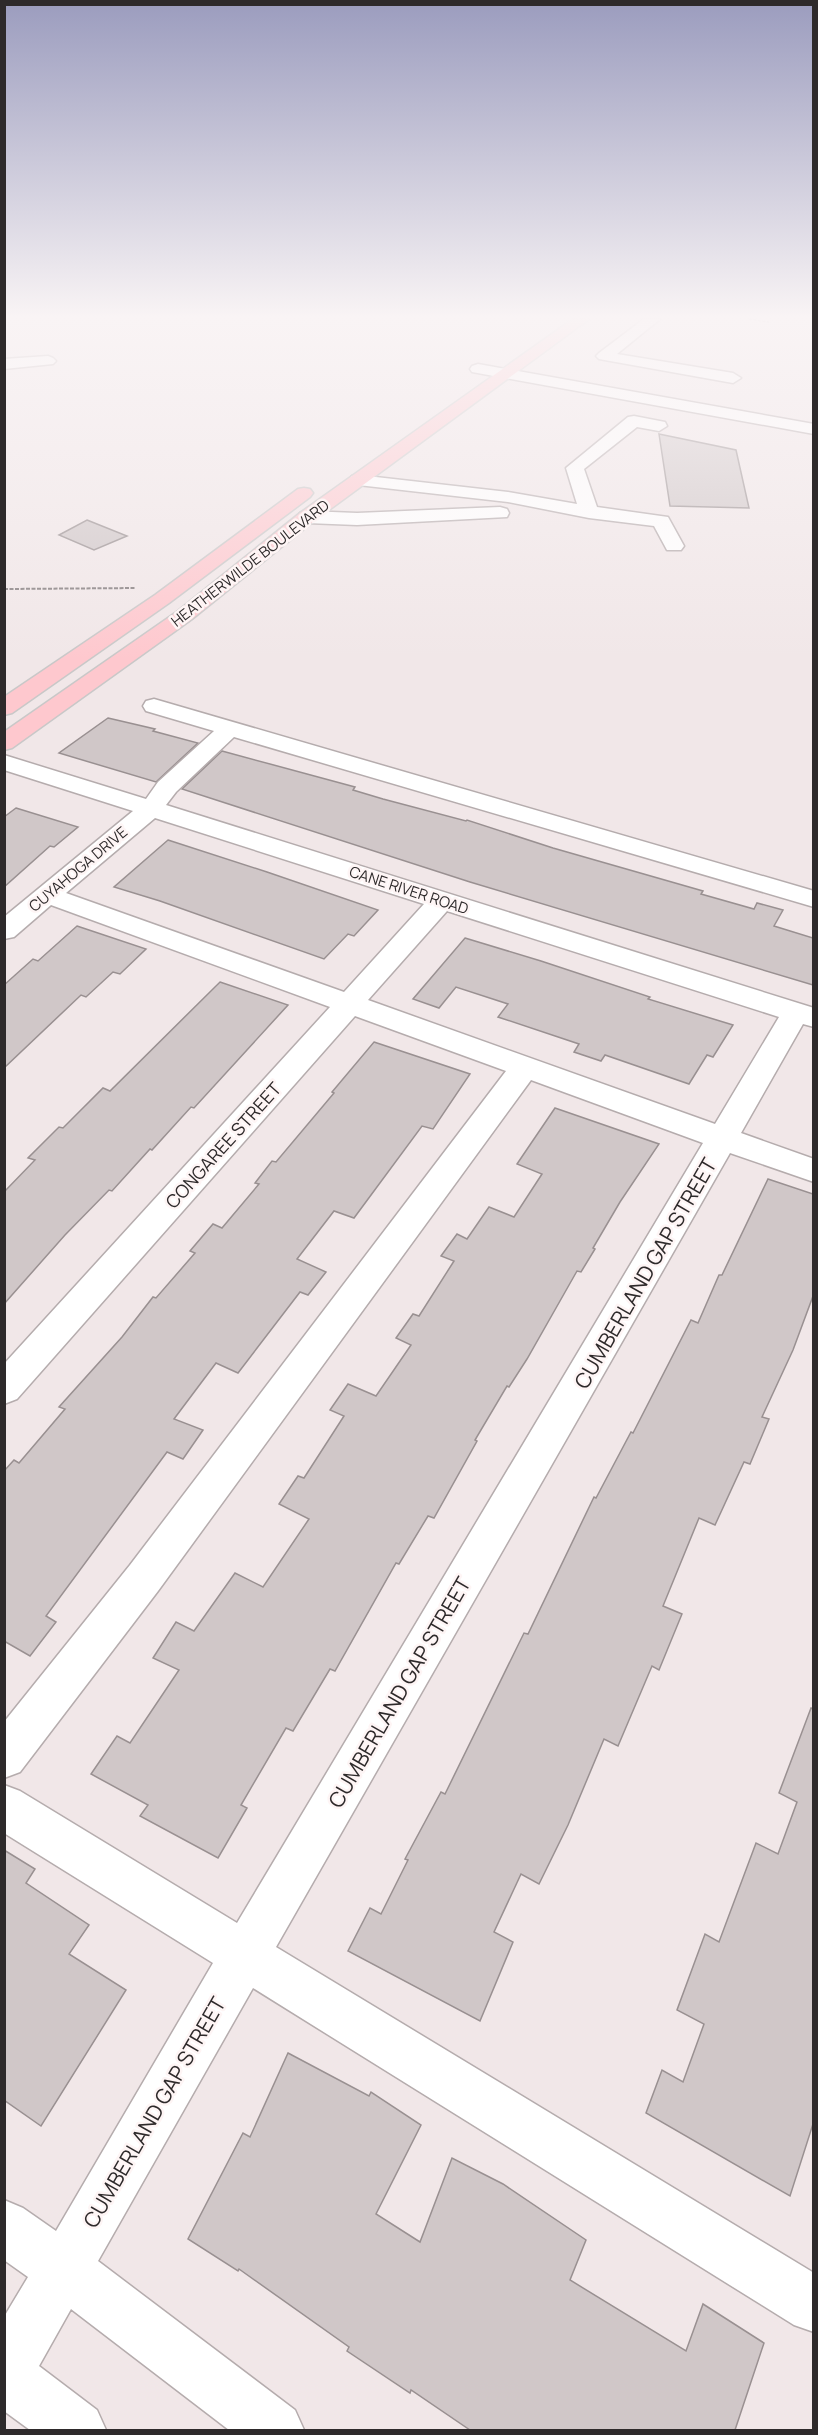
<svg xmlns="http://www.w3.org/2000/svg" width="818" height="2435" viewBox="0 0 818 2435" font-family="Manrope,sans-serif">
<style>
.building{fill:#d0c7c8;stroke:#999091;stroke-width:1.5}
.lines{fill:none;stroke-linecap:round;stroke-linejoin:round}
.minor-casing{stroke:#b5acad;stroke-width:3}
.major-casing{stroke:#c9c8c8;stroke-width:3}
.path-far1{stroke:#878081;stroke-width:1.5;stroke-dasharray:3 1.5;stroke-linecap:butt}
.path{stroke:#878081;stroke-width:2;stroke-dasharray:4 1.5;stroke-linecap:butt}
.minor{fill:#fff;fill-rule:evenodd}
.major{fill:#fec8ce;fill-rule:evenodd}
.labels{text-anchor:middle;dominant-baseline:central;stroke-width:5;stroke-linejoin:round;paint-order:stroke}
.far-street-label{font-size:15px;fill:#2e2a2b;stroke:#fef5f5}
.street-label{font-size:18px;fill:#2e2a2b;stroke:#fef5f5}
.near-street-label{font-size:21px;fill:#2e2a2b;stroke:#fef5f5}
</style>
<rect width="100%" height="100%" fill="#f1e7e8"/>
<g class="building">
<path d="M659,434L736,450L749,508L670,506Z"/>
<path d="M87,520L127,536L94,550L59,535Z"/>
<path d="M108,718L155,729L153,731L198,743L156,782L59,753Z"/>
<path d="M222,751L355,787L353,790L383,799L466,821L467,820L553,848L703,891L701,894L754,909L757,903L783,910L774,926L813,938V985L470,882L182,789Z"/>
<path d="M16,808L78,827L54,847L50,846L4,887V817Z"/>
<path d="M168,840L267,872L378,910L354,936L348,934L324,959L160,901L114,887Z"/>
<path d="M77,926L146,949L120,974L113,972L86,997L81,995L4,1068V985L33,959L38,961Z"/>
<path d="M465,938L541,961L650,997L648,999L733,1025L713,1057L707,1055L689,1084L605,1055L601,1061L574,1052L579,1044L498,1017L508,1004L456,987L439,1008L413,999Z"/>
<path d="M220,982L288,1005L194,1108L191,1107L152,1150L150,1149L112,1191L109,1190L65,1235L4,1304V1192L35,1160L28,1158L59,1127L63,1128L103,1088L110,1091Z"/>
<path d="M374,1042L470,1074L433,1129L422,1126L354,1218L334,1211L297,1259L326,1272L308,1295L300,1292L238,1373L216,1363L174,1419L203,1430L183,1459L167,1452L46,1616L56,1622L30,1656L4,1641V1471L14,1460L19,1463L65,1409L59,1407L122,1337L153,1297L156,1298L195,1253L190,1251L213,1224L222,1228L259,1184L255,1183L272,1161L276,1162L334,1093L332,1092Z"/>
<path d="M555,1108L659,1144L620,1202L593,1248L595,1249L581,1272L577,1271L527,1359L509,1387L507,1386L475,1440L477,1441L434,1518L428,1516L399,1564L396,1563L335,1671L330,1669L293,1731L286,1728L241,1805L247,1808L218,1858L140,1816L148,1805L91,1774L117,1736L130,1743L179,1670L153,1658L176,1622L194,1631L235,1573L263,1587L309,1519L279,1504L298,1476L304,1478L344,1416L330,1410L348,1384L376,1396L411,1345L396,1338L413,1314L419,1316L454,1261L441,1256L457,1234L467,1239L489,1207L514,1217L542,1174L517,1164Z"/>
<path d="M768,1179L813,1194V1296L793,1350L762,1417L769,1419L750,1464L744,1462L715,1525L699,1518L663,1606L682,1614L659,1670L652,1666L618,1746L604,1739L568,1825L539,1884L521,1874L494,1932L513,1942L480,2021L348,1951L370,1908L381,1914L408,1860L405,1859L441,1792L445,1794L524,1633L528,1634L594,1497L596,1498L631,1432L633,1433L691,1320L698,1323L719,1275H722Z"/>
<path d="M811,1708L813,1709V2124L790,2196L646,2113L662,2070L683,2082L704,2024L677,2010L705,1934L719,1942L756,1843L778,1854L797,1802L779,1793Z"/>
<path d="M4,1850L35,1869L26,1883L89,1925L69,1954L126,1990L41,2126L4,2100Z"/>
<path d="M288,2053L369,2096L371,2092L421,2125L376,2214L420,2242L452,2158L503,2184L586,2240L570,2280L686,2351L703,2304L764,2343L735,2430H470L411,2390L410,2393L347,2351L349,2347L239,2269L238,2271L188,2239L243,2133L250,2137Z"/>
</g>
<g class="lines">
<defs>
<g id="minor">
<path d="M644,319H660L617,354L733,373L741,378L733,383L599,359L596,356L599,353Z"/>
<path d="M48,356L53,358L56,361L53,364L4,369V359Z"/>
<path d="M478,364L814,424V434L472,372L470,369L472,366Z"/>
<path d="M634,416L665,422L667,426L659,431L637,427L584,469L597,507L668,517L684,546L681,550H667L654,526L589,518L508,502L358,485L352,484L349,480L352,476L358,475L508,492L577,504L566,468L628,417Z"/>
<path d="M500,507L507,509L509,513L507,517L357,525L307,523L300,521L298,517L300,513L307,511L357,513Z"/>
<path d="M154,699L814,891V907L234,737L176,792L166,805L814,1008V1027L803,1024L741,1133L814,1159V1182L730,1153L276,1947L814,2273V2332L794,2325L253,1988L98,2261L295,2410L304,2430H229L71,2309L39,2366L97,2410L106,2430H30L4,2411V2317L28,2277L4,2260V2200L23,2208L56,2231L213,1963L4,1833V1785L20,1791L237,1923L703,1143L531,1080L158,1591L20,1772L4,1778V1722L130,1565L506,1071L355,1016L17,1399L4,1404V1364L330,1007L51,905L14,937L4,939V917L133,811L4,770V755L146,799L158,782L214,731L146,711L143,706L146,701ZM155,818L424,904L344,992L66,893ZM447,911L779,1017L715,1124L368,1000Z"/>
</g>
<g id="major">
<path d="M573,319H589L314,521L192,619L12,748L4,750V732L178,611L300,513Z"/>
<path d="M304,488L310,489L313,493L310,497L169,603L12,713L4,715V697L155,595L298,489Z"/>
</g>
</defs>
<use href="#minor" class="minor-casing"/>
<use href="#major" class="major-casing"/>
<path class="path-far1" d="M749,319L769,322"/>
<path class="path" d="M4,589L136,588"/>
<use href="#minor" class="minor"/>
<use href="#major" class="major"/>
</g>
<linearGradient id="sky" x2="0" y2="1"><stop stop-color="#9b9cbe"/><stop offset="0.48" stop-color="#f9f4f5"/><stop offset="1" stop-color="#f9f4f5" stop-opacity="0"/></linearGradient>
<rect width="818" height="660" fill="url(#sky)"/>
<g class="labels">
<g class="far-street-label">
<text transform="translate(250 563) rotate(-38)">HEATHERWILDE BOULEVARD</text>
<text transform="translate(78 869) rotate(-40)">CUYAHOGA DRIVE</text>
<text transform="translate(409 890) rotate(18)">CANE RIVER ROAD</text>
</g>
<g class="street-label">
<text transform="translate(223 1145) rotate(-48)">CONGAREE STREET</text>
</g>
<g class="near-street-label">
<text transform="translate(645 1273) rotate(-60)">CUMBERLAND GAP STREET</text>
<text transform="translate(399 1692) rotate(-60)">CUMBERLAND GAP STREET</text>
<text transform="translate(154 2112) rotate(-60)">CUMBERLAND GAP STREET</text>
</g>
</g>
<rect width="818" height="2435" fill="none" stroke="#2e2a2b" stroke-width="12"/>
</svg>
